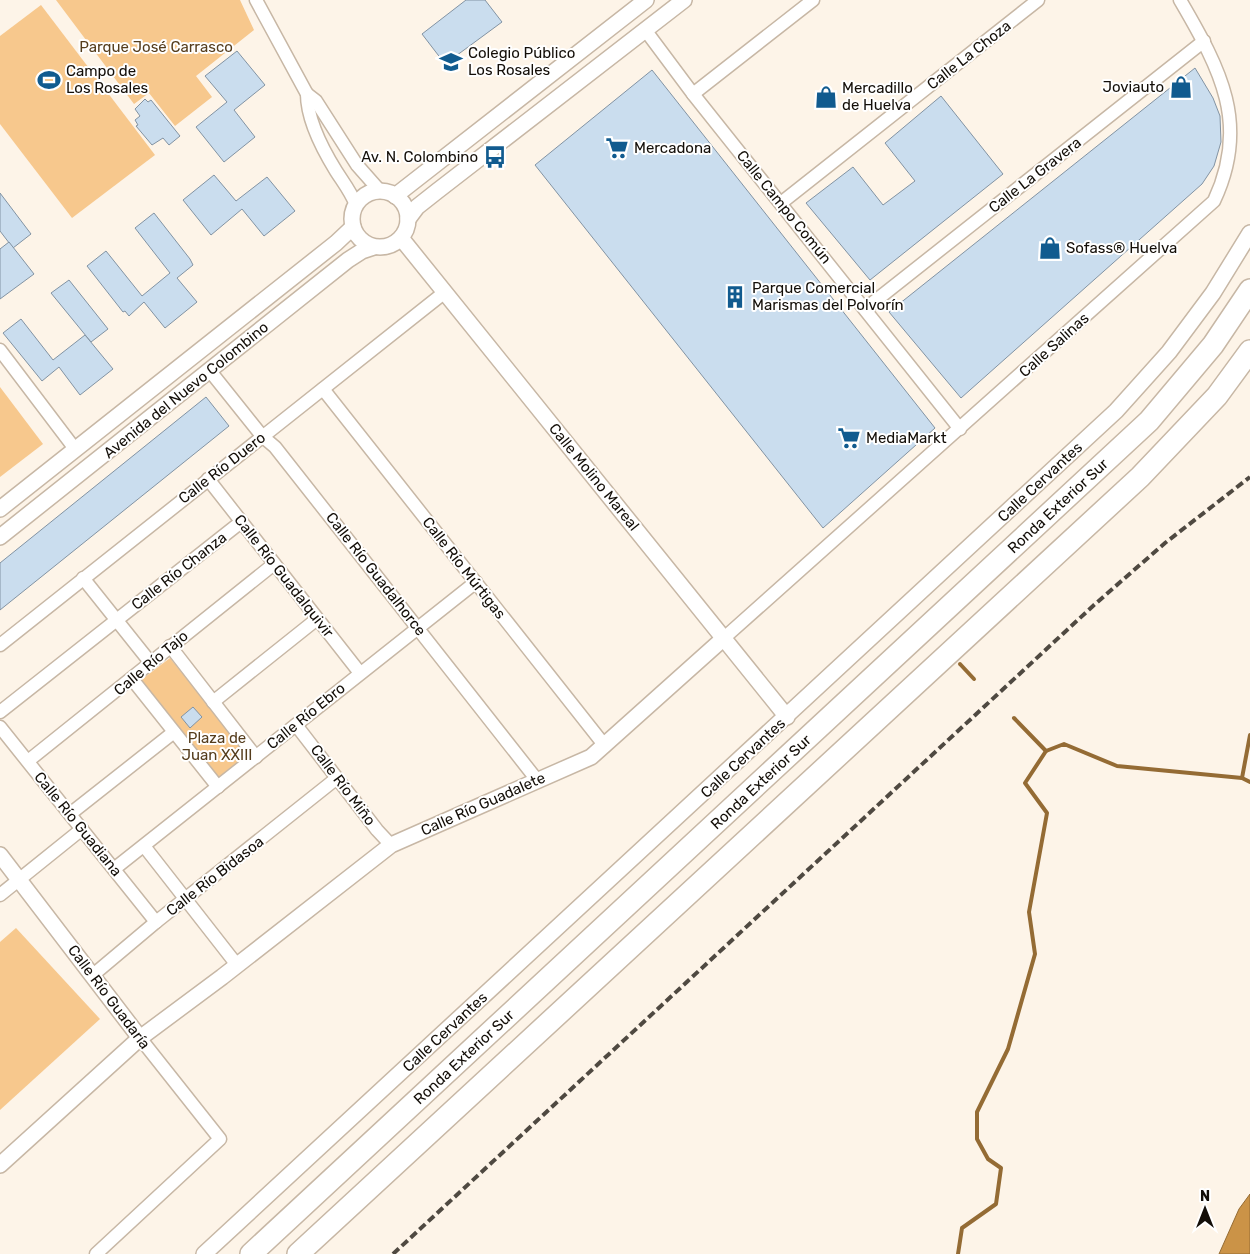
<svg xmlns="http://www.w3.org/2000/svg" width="1250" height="1254" viewBox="0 0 1250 1254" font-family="Rubik,sans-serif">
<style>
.green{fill:#f7c88d}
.water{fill:#cb9347;stroke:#946b34}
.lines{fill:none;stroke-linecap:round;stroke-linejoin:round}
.stream{stroke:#946b34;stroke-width:4}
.building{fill:#caddee;stroke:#8293a3}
.minor-casing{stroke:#c7b7a5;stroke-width:15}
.tertiary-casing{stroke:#c7b7a5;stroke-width:18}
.motorway-casing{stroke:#c7b7a5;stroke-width:24}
.minor{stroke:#fff;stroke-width:12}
.tertiary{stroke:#fff;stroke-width:15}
.motorway{stroke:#fff;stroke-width:21}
.rail{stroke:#4f4941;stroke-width:4;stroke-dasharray:8 4;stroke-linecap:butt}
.labels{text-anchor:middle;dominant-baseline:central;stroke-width:4;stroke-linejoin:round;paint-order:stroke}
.park-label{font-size:15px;fill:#553d1d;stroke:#fff}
.poi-label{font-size:15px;fill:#130e08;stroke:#fff;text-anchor:start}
.street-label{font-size:15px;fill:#130e08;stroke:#fff}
</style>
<rect width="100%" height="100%" fill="#fdf4e8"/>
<g class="green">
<path d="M56,0H240L254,30L196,76L212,97L175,126L149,93L134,104Z"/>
<path d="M41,5L155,155L72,218L0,124V36Z"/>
<path d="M0,387L43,444L0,477Z"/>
<path d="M170,658L250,757L220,780L141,680Z"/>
<path d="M16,928L100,1019L0,1110V942Z"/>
</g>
<path class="water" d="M1250,1194V1254H1219L1239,1209Z"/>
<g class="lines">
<g class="stream">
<path d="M960,664L974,679"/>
<path d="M1014,718L1046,751"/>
<path d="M1242,778L1250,735"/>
<path d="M958,1254L962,1228L996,1204L1001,1168L988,1159L977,1139V1112L1008,1049L1035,954L1029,912L1047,813L1025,783L1046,751L1064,744L1117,766L1242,778L1250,782"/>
</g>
</g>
<g class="building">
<path d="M466,0H485L502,22L445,64L422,34Z"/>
<path d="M237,51L265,85L234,110L255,137L224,162L196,127L227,102L205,76Z"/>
<path d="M1195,68L1213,98L1220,116L1221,142L1214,166L1202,184L961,398L889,312Z"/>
<path d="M652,70L935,428L823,528L535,165Z"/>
<path d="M941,96L1003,174L870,280L806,203L853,167L883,205L915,181L885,143Z"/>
<path d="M145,99L148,102L151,100L180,136L169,145L163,138L152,145L136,126L138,125L135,120L140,116L135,109Z"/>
<path d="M214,175L236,201L267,177L295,211L264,236L242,209L211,235L183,200Z"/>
<path d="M0,193L31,234L13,248L0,231Z"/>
<path d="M154,213L190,259L193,265L177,278L197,302L165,328L144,302L129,316L125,311L123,312L87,266L106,251L142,296L170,273L135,228Z"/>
<path d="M9,242L34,274L0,299V249Z"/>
<path d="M69,280L108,329L91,342L51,293Z"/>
<path d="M21,319L53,360L85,335L113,369L80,395L59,367L42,381L3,333Z"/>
<path d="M206,397L229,426L0,610V563Z"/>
<path d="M193,707L202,717L190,728L181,717Z"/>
</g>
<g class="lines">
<defs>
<g id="minor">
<path d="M256,0L307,94C307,119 323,150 336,171C343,182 351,192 356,205"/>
<path d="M646,31L693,94L960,429"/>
<path d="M307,94L316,101L357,165L380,191"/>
<path d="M693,94L813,0"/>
<path d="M781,203L1038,0"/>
<path d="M865,309L1204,41"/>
<path d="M0,350L75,449"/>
<path d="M210,371L262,436L275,447L537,780"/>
<path d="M323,389L605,746"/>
<path d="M208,479L360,673"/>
<path d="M83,578L150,662"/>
<path d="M724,638L1214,201C1250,125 1221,70 1180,0"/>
<path d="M0,645L445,292"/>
<path d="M170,646L256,757"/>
<path d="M132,679L218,787"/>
<path d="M213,702L317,619"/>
<path d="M0,712L241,522"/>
<path d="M296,725L377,830L391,845"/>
<path d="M0,727L156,922"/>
<path d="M28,761L274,564"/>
<path d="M70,814L174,732"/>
<path d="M144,846L237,965"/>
<path d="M114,869L476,582"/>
<path d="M0,895L82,829"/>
<path d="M93,975L156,922L337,778"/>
<path d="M96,1254L220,1139L140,1038"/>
</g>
<g id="tertiary">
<circle cx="380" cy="219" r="28"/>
<path d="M395,196L646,0"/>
<path d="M408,219L417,207L436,192L684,0"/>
<path d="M401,238L787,717"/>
<path d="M0,509L336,243L353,227"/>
<path d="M0,537L348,260L362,251L374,247"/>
<path d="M0,855L140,1038"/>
<path d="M0,1165L140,1038L222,977L391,845L591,757L724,638"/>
<path d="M204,1254L1116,411L1169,352L1213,293L1250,233"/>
</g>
<g id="motorway">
<path d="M251,1254L1149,421L1213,345L1250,290"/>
<path d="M298,1254L1140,477L1217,396L1250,351"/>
</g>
</defs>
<use href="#minor" class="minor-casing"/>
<use href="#tertiary" class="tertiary-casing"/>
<use href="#motorway" class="motorway-casing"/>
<use href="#minor" class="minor"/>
<use href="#tertiary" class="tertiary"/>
<use href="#motorway" class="motorway"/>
<path class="rail" d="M393,1254L1094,605L1165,543L1250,477"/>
</g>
<defs>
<symbol id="school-bare" viewBox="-9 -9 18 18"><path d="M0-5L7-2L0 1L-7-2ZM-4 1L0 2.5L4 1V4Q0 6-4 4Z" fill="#115b8f" stroke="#fff" stroke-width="2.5" paint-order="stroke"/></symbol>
<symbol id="stadium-bare" viewBox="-9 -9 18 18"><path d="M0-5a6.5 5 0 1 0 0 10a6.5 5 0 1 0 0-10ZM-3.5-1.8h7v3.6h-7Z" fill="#115b8f" stroke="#fff" stroke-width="2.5" paint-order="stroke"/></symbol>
<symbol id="shop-bare" viewBox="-9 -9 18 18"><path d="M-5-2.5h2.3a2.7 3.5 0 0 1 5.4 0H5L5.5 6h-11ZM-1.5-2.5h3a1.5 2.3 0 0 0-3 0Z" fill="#115b8f" stroke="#fff" stroke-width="2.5" paint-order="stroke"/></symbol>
<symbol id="supermarket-bare" viewBox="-9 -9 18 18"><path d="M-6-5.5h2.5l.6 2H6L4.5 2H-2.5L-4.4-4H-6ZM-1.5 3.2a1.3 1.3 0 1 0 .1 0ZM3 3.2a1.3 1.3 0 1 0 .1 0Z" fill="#115b8f" stroke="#fff" stroke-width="2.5" paint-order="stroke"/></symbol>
<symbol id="bus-bare" viewBox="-9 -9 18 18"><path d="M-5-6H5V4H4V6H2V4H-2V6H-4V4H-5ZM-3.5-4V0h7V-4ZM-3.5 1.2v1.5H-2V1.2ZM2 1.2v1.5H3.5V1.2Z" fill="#115b8f" stroke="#fff" stroke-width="2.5" paint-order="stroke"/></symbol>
<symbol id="building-bare" viewBox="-9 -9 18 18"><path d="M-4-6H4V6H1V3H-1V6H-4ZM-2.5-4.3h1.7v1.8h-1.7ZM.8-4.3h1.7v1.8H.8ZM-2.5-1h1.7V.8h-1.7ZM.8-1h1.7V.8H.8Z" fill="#115b8f" stroke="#fff" stroke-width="2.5" paint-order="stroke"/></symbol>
</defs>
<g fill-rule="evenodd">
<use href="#school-bare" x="435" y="46" width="32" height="32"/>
<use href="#stadium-bare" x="33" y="64" width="32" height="32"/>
<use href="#shop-bare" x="1165" y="71" width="32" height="32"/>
<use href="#shop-bare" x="810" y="81" width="32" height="32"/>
<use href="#supermarket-bare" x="601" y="132" width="32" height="32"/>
<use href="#bus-bare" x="479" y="141" width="32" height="32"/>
<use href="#shop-bare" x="1034" y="232" width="32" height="32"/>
<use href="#building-bare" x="719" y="281" width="32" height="32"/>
<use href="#supermarket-bare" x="833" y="422" width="32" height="32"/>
</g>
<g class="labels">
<g class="park-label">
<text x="156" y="47">Parque José Carrasco</text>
<text x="217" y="738">Plaza de<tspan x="217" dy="17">Juan XXIII</tspan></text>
</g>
<g class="poi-label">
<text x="468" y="53">Colegio Público<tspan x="468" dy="17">Los Rosales</tspan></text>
<text x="66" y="71">Campo de<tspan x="66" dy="17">Los Rosales</tspan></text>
<text x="1164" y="87" text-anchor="end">Joviauto</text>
<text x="842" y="88">Mercadillo<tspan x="842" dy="17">de Huelva</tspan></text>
<text x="634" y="148">Mercadona</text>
<text x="478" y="157" text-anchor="end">Av. N. Colombino</text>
<text x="1066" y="248">Sofass® Huelva</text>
<text x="752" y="288">Parque Comercial<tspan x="752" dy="17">Marismas del Polvorín</tspan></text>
<text x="866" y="438">MediaMarkt</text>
</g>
<g class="street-label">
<text transform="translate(969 55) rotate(-38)">Calle La Choza</text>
<text transform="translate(1035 175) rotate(-38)">Calle La Gravera</text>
<text transform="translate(784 207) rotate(51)">Calle Campo Común</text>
<text transform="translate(1054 345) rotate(-42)">Calle Salinas</text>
<text transform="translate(186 390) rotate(-39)">Avenida del Nuevo Colombino</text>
<text transform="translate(222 468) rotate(-38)">Calle Río Duero</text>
<text transform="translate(594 477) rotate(51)">Calle Molino Mareal</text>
<text transform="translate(1040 482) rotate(-43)">Calle Cervantes</text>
<text transform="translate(1058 506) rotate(-43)">Ronda Exterior Sur</text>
<text transform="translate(464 568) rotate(52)">Calle Río Múrtigas</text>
<text transform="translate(179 571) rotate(-38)">Calle Río Chanza</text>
<text transform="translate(376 574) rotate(52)">Calle Río Guadalhorce</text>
<text transform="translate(284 576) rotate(52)">Calle Río Guadalquivir</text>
<text transform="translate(151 663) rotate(-40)">Calle Río Tajo</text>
<text transform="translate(306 716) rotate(-39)">Calle Río Ebro</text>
<text transform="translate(743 758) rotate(-43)">Calle Cervantes</text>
<text transform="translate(761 782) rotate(-43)">Ronda Exterior Sur</text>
<text transform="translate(343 785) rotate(53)">Calle Río Miño</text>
<text transform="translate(483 804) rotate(-24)">Calle Río Guadalete</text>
<text transform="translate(78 824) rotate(51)">Calle Río Guadiana</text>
<text transform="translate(215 876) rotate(-38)">Calle Río Bidasoa</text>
<text transform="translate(109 997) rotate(53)">Calle Río Guadaría</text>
<text transform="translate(445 1032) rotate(-43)">Calle Cervantes</text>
<text transform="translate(464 1057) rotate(-43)">Ronda Exterior Sur</text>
</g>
</g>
<g transform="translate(1205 1209)" stroke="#ffffff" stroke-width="4" paint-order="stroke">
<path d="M0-4L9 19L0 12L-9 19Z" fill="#130e08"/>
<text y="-8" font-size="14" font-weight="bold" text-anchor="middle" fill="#130e08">N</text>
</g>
</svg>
